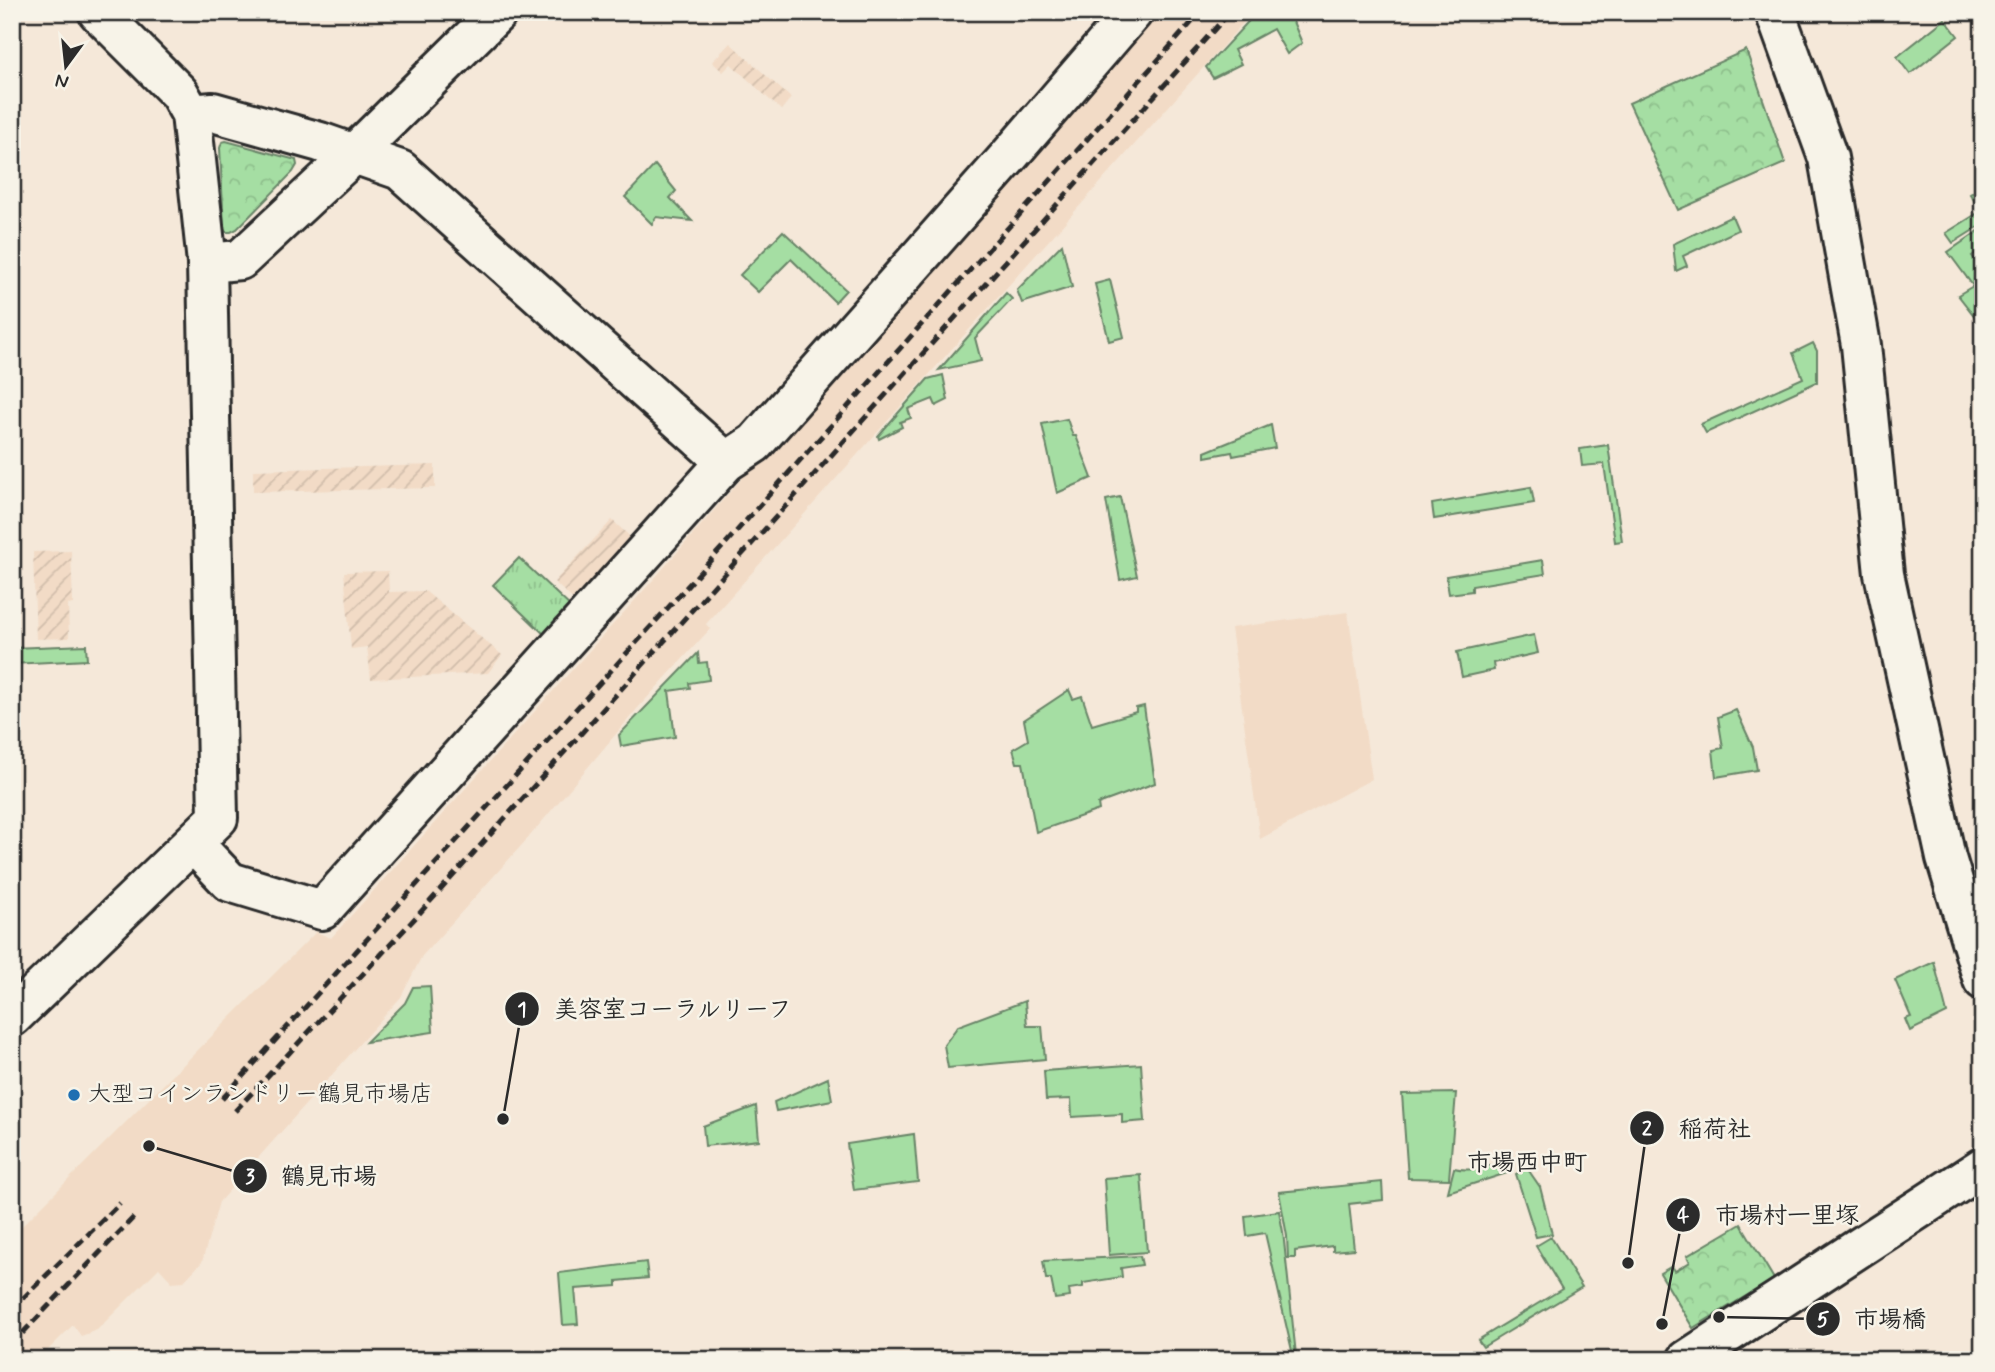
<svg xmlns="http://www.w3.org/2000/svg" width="1995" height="1372" viewBox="0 0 1995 1372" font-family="Mynerve,'Klee One',sans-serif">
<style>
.built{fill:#f2dbc6}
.industrial{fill:url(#industrial-furrows)}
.grass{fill:url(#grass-tufts);stroke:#688467;stroke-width:2}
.forest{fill:url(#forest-crowns);stroke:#688467;stroke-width:2}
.garden{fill:#a5dea3;stroke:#688467;stroke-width:2}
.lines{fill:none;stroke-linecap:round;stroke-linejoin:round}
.minor-casing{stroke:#2b2b2b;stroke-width:44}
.minor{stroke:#f7f3e8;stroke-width:38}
.rail{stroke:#2b2b2b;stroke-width:5;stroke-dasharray:10 5;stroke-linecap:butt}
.poi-dot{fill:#1f6fb2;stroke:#f7f3e8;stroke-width:2.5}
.labels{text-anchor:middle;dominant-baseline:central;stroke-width:5;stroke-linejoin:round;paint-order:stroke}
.poi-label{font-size:23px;fill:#2b2b2b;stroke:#f7f3e8;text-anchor:start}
.neighbourhood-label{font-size:24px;font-weight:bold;fill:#2b2b2b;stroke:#f7f3e8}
.leader{fill:none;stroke:#2b2b2b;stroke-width:2.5}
.callout-dot{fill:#2b2b2b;stroke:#f7f3e8;stroke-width:2.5}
.mark-label{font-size:21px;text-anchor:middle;font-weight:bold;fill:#fff}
.callout-label{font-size:24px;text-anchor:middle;font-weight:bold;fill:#2b2b2b;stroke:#f7f3e8;stroke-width:5;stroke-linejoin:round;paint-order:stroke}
</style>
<defs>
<pattern id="industrial-furrows" width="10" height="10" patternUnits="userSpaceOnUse" patternTransform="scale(1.75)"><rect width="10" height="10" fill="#f2dbc6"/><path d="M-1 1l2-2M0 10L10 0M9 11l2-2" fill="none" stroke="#d0bcaa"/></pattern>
<pattern id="grass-tufts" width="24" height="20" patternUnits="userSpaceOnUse" patternTransform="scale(1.75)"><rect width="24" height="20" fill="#a5dea3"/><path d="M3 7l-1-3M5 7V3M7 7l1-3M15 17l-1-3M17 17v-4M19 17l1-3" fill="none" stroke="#8ebf8c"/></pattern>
<pattern id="forest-crowns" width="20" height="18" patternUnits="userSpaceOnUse" patternTransform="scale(1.75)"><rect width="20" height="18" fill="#a5dea3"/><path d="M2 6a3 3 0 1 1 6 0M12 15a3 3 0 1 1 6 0" fill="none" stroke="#8ebf8c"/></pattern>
</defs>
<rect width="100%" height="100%" fill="#f5e8d9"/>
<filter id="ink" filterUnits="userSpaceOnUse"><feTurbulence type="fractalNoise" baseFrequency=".0143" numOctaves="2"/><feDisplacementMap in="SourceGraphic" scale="14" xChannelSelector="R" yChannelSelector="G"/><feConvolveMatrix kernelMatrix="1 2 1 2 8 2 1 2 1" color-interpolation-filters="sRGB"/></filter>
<g filter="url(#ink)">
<g class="built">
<path d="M1150,12H1253L706,624L710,629L637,709L529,837L422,956L401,997L219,1202L202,1262L184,1281L172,1282L159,1268L97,1330L81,1336L73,1325L38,1360H12V1236L316,932L331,938L653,580Z"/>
<path d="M1348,612L1372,779L1260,839L1231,628Z"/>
</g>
<g class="industrial">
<path d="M730,43L791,98L781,110L731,64L723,72L712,62Z"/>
<path d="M435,465V488L253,492V470Z"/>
<path d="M612,520L636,542L579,605L554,582Z"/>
<path d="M71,551L73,604L68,605L69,638L36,639L33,552Z"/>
<path d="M388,571L389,592L425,591L502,655L488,673L371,679L367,647L351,649L344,572Z"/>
</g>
<path class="grass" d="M519,558L573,609L547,637L493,585Z"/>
<g class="forest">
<path d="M1746,50L1785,163L1678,210L1629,103Z"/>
<path d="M226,141L296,160L297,165L293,172L237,229L231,232H226L224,229L220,148L222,142Z"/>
<path d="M1741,1224L1774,1279L1693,1328L1660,1273L1672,1266L1675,1271L1690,1262L1687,1256Z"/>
</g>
<g class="garden">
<path d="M1257,12H1289L1302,43L1287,54L1273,29L1234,50L1241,64L1213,78L1206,67Z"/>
<path d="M1945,19L1958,36L1910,74L1897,57Z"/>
<path d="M655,165L676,191L670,198L692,221L656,217L652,224L625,197Z"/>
<path d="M1983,186V224L1953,243L1946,233L1981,211L1970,194Z"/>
<path d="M1732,216L1738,230L1683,256L1687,266L1676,271L1673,244Z"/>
<path d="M1983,228V248L1972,256L1983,269V327L1958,295L1973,286L1948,252Z"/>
<path d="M783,231L846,290L835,302L791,259L758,292L740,275Z"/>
<path d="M1062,244L1072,287L1022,303L1017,290Z"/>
<path d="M1110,280L1124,337L1109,341L1095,284Z"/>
<path d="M1006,293L1012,299L975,338L981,361L939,370Z"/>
<path d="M1813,343L1817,351V382L1706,433L1701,424L1803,378L1793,353Z"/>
<path d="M943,375L948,400L936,406L933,399L908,409L911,418L900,422L902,427L879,439L878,436L928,379Z"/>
<path d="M1067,419L1073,436H1076L1092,478L1057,493L1042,424Z"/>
<path d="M1271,425L1275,448L1233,456L1232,452L1205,457V452Z"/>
<path d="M1608,445L1622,541L1615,542L1604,464L1582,466L1580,449Z"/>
<path d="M1531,487L1534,503L1434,519L1432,504Z"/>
<path d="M1120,497L1137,576L1120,580L1106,500Z"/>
<path d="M1543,560L1545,574L1472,586V591L1449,594L1446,576Z"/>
<path d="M1534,635L1538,653L1493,663L1494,670L1462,677L1457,652Z"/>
<path d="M86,645L87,660L12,664V648Z"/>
<path d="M698,653L699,663L707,662L709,680L689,683L690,688L669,691L675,737L621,746L619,735Z"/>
<path d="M1069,690L1073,699L1082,696L1092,725L1136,712V708L1144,706L1155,783L1098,804L1099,810L1036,832L1023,763H1017L1013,749L1028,740L1024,720Z"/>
<path d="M1736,710L1753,747L1757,770L1716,777L1713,750L1723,748L1718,717Z"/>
<path d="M1934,962L1947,1013L1910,1031L1905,1019L1911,1017L1895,980Z"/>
<path d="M430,986L433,1032L366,1042L405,1003L413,987Z"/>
<path d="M1025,1001L1027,1026H1042L1045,1059L948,1068L944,1045L958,1026Z"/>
<path d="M1141,1064L1145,1121L1122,1123V1114L1072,1117L1071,1099L1046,1100L1044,1071Z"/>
<path d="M828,1078L832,1100L776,1111L774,1102Z"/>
<path d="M1456,1093L1449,1179L1408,1178L1402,1094Z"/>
<path d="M756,1106L759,1140L705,1146L703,1126Z"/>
<path d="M914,1134L918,1182L854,1190L847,1144Z"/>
<path d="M1508,1163L1510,1172L1448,1192L1454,1168C1473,1173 1489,1164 1508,1163Z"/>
<path d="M1527,1168L1540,1187L1552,1234L1536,1237L1516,1174Z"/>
<path d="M1141,1175L1147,1252L1109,1255L1104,1178Z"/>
<path d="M1382,1182L1383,1200L1349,1204L1354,1249L1333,1251V1246L1295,1251V1258H1288L1287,1236L1279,1192Z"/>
<path d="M1279,1211L1283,1232L1296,1355H1293L1265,1233L1247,1236L1245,1216Z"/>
<path d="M1551,1237L1582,1287L1483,1347L1478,1340L1562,1289L1536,1246Z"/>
<path d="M1140,1256L1142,1265L1121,1268L1122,1277L1083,1283V1287L1069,1289L1070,1297L1055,1299L1051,1279H1046L1043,1261Z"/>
<path d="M646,1262L648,1278L617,1281V1286L575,1289L578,1324L563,1325L559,1273Z"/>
</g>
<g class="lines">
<defs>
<g id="minor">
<path d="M1775,12L1828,158L1861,345L1884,574L1946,858L1983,980"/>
<path d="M191,114L213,112L320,142L400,170L726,462"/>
<path d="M207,263L240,260L354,154L498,12"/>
<path d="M193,843L230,882L322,910L726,462L755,443L1009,156L1133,12"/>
<path d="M12,1017L218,818L207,263L191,114L179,93L98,12"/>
<path d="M1687,1360L1983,1167"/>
</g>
</defs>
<use href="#minor" class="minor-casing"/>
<use href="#minor" class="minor"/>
<g class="rail">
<path d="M222,1099L675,600L1201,12"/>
<path d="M235,1111L417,916L1230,12"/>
<path d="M12,1309L120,1203"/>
<path d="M12,1344L134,1217"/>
</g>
</g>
</g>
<circle class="poi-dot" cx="74" cy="1095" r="7"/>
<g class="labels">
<g class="poi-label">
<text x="88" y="1095">大型コインランドリー鶴見市場店</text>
</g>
<g class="neighbourhood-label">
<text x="1527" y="1163">市場西中町</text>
</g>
</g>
<path class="leader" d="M503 1119L522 1009M1628 1263L1647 1128M149 1146L250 1176M1662 1324L1683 1215M1719 1317L1823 1319"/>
<g class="callout-dot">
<circle cx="503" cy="1119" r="7"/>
<circle cx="1628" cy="1263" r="7"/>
<circle cx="149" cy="1146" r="7"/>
<circle cx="1662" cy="1324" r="7"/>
<circle cx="1719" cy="1317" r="7"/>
<circle cx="522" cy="1009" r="18"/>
<circle cx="1647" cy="1128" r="18"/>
<circle cx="250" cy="1176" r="18"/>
<circle cx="1683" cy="1215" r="18"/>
<circle cx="1823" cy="1319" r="18"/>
</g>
<g class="mark-label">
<text x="522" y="1016">1</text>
<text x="1647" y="1135">2</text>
<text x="250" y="1183">3</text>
<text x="1683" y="1222">4</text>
<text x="1823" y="1326">5</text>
</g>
<g class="callout-label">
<text x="673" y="1017">美容室コーラルリーフ</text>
<text x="1715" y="1137">稲荷社</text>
<text x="329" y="1184">鶴見市場</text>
<text x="1787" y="1223">市場村一里塚</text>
<text x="1890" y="1327">市場橋</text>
</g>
<rect width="1995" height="1372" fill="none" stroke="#f7f3e8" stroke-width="42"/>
<rect x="21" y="21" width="1953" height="1330" fill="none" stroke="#2b2b2b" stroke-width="2.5" filter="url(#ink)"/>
<g transform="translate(66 66) rotate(195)" stroke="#f7f3e8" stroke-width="5" paint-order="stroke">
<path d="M0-5L12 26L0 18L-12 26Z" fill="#2b2b2b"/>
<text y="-10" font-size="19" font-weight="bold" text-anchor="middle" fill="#2b2b2b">N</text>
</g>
</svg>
